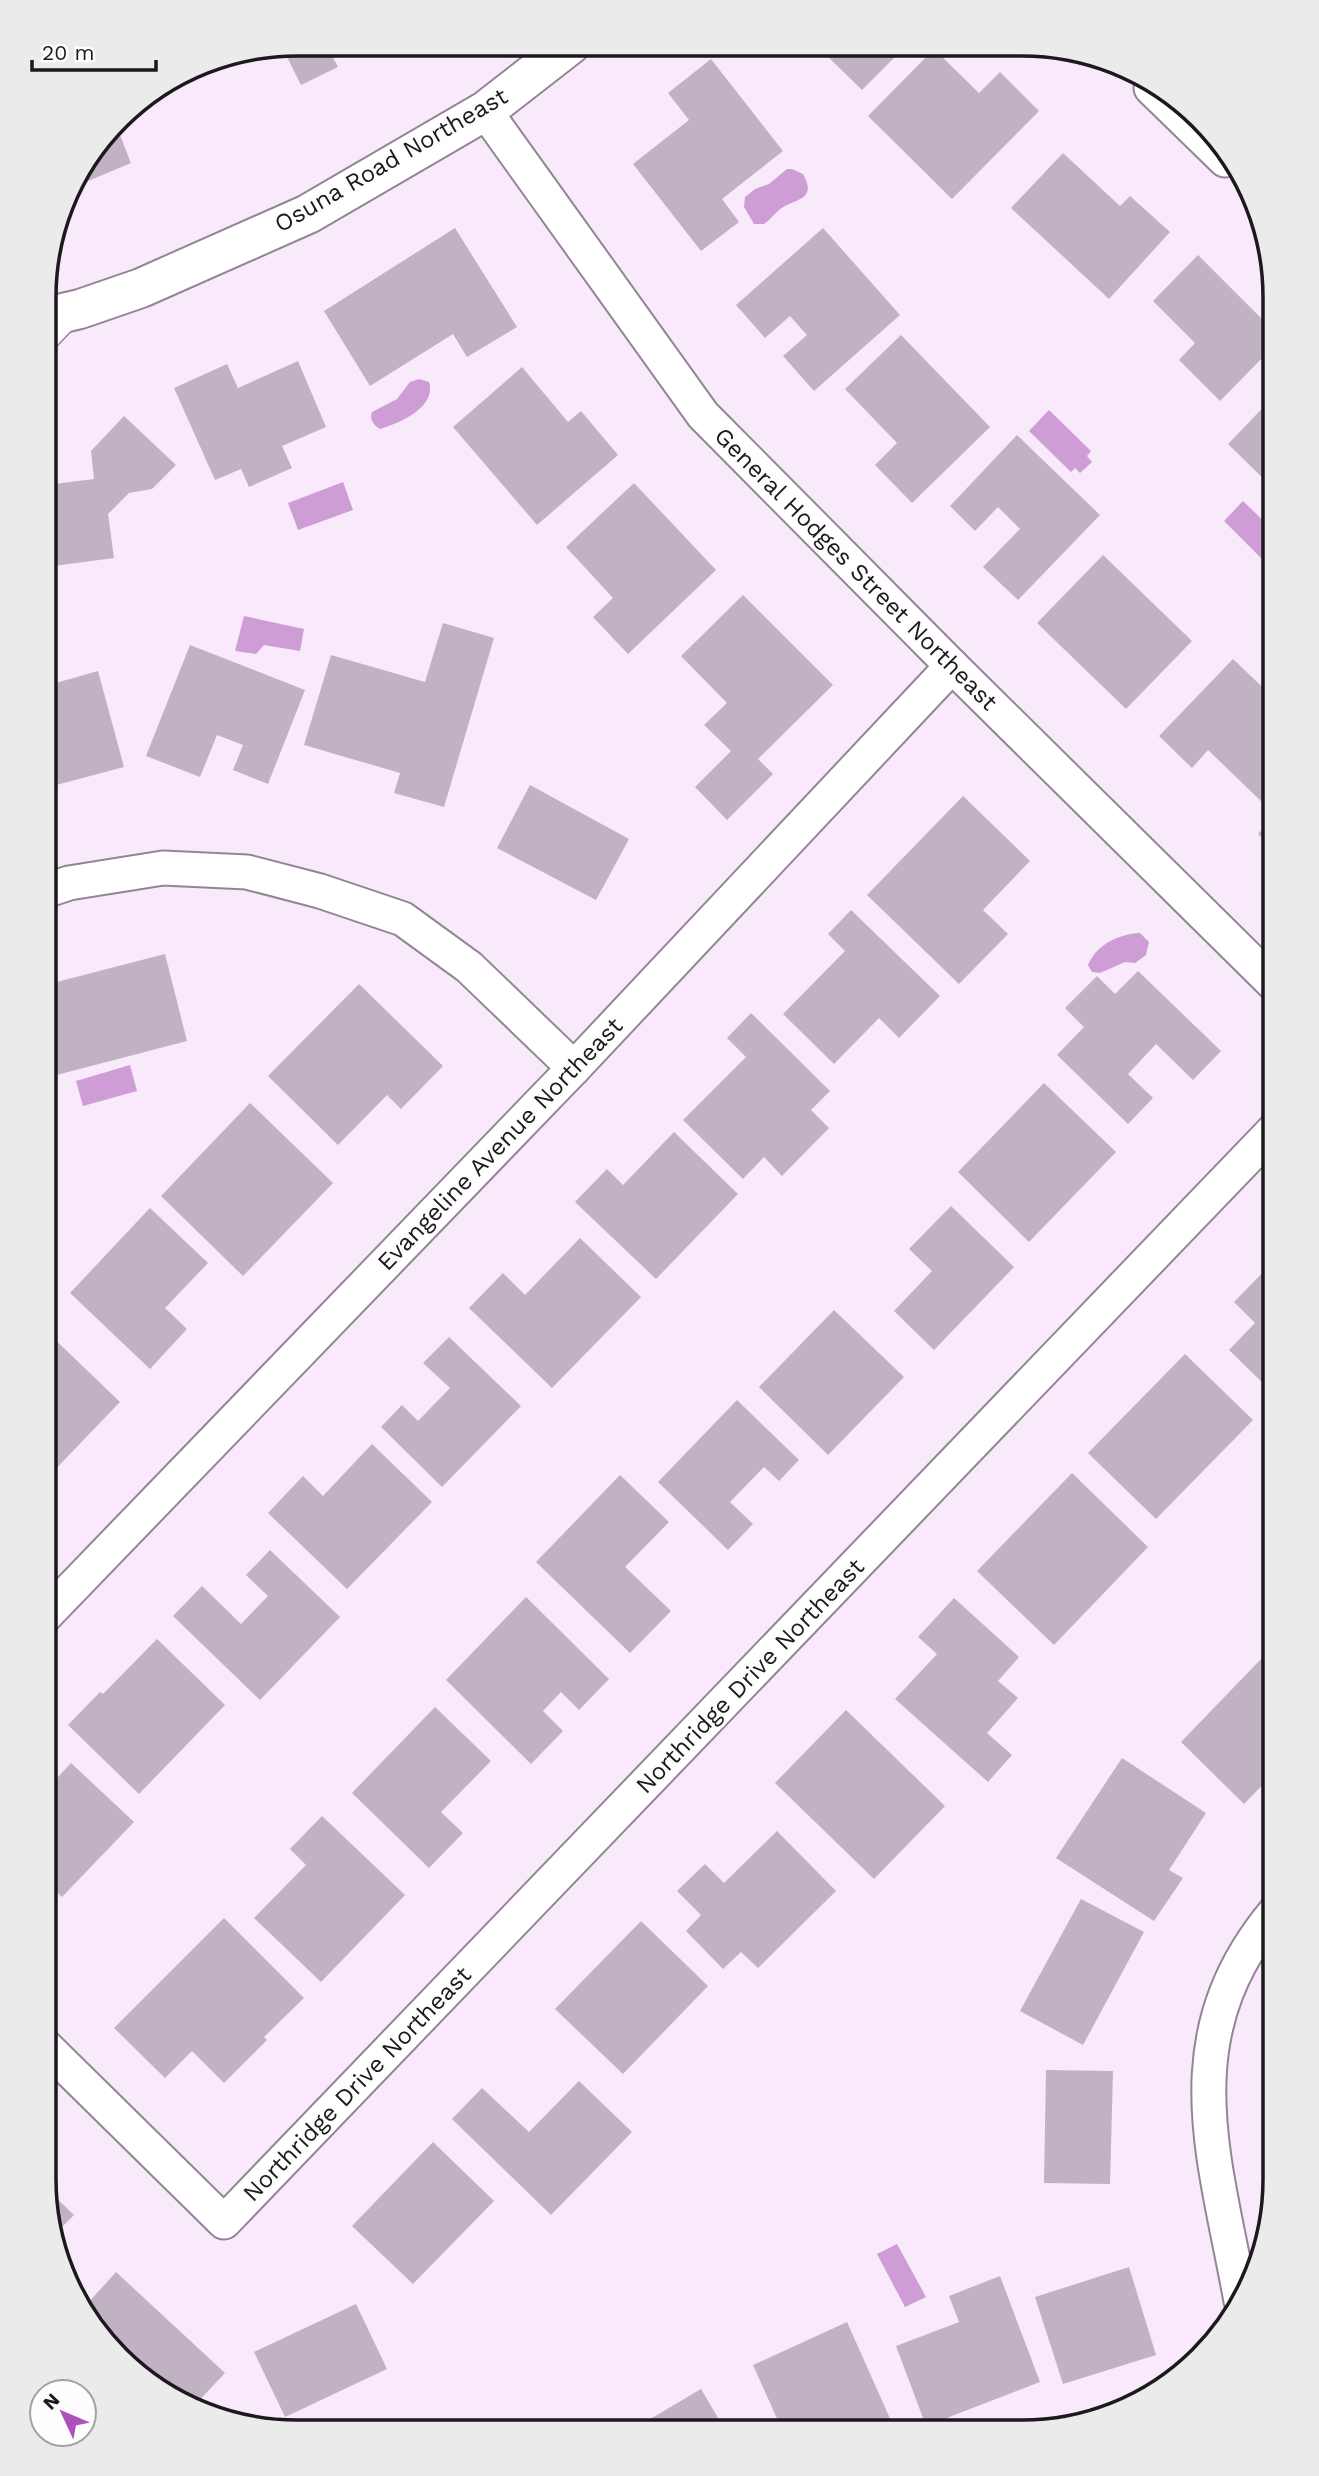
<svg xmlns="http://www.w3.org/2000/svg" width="1319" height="2476" viewBox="0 0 1319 2476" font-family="'Work Sans',sans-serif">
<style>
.water{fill:#ce9dd5}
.building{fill:#c0b2c2}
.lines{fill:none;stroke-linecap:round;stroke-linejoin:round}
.service-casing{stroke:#928594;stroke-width:19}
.minor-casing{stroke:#928594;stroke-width:37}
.tertiary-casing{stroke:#928594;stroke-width:42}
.service{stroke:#fff;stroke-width:16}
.minor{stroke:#fff;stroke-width:33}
.tertiary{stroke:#fff;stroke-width:38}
.labels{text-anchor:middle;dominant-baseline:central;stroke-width:6;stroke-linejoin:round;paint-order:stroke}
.street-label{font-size:24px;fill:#1d181e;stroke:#fdfdfd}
.rim{fill:none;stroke:#1d181e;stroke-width:3.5}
</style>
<rect width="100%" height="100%" fill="#f9eafb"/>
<g class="water">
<path d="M787,169H792L803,174C816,197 800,199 785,206C777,210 771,219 764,224H754L744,207L745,197L755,189L769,184Z"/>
<path d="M419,379L429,382C437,407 400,423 380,429C374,425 369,420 372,412L397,399L410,382Z"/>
<path d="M1049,410L1091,451L1087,456L1092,462L1080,473L1075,468L1071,472L1029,431Z"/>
<path d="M343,482L353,510L298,530L288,503Z"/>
<path d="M1243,501L1275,532V563L1271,568L1224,521Z"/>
<path d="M244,616L304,629L300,651L264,645L256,654L235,651Z"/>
<path d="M1140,933L1149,942L1146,955L1135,963L1125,962L1100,973L1092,972L1088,965C1097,944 1119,934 1140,933Z"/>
<path d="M130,1065L137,1091L83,1106L76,1081Z"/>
<path d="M897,2244L926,2297L905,2307L877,2254Z"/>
</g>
<g class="building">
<path d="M297,44H326L338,67L301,85L282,47Z"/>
<path d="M818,47H852L904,48L862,90Z"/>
<path d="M934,49L979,93L1000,72L1039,111L952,199L868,116Z"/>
<path d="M239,56L167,91L164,86L201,63Z"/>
<path d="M711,59L783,151L722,199L739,222L701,251L633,164L689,120L668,93Z"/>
<path d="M116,125L131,163L69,189L70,185Z"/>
<path d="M1063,153L1120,206L1130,196L1170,232L1109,299L1011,208Z"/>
<path d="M455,228L517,327L467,357L453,334L370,386L324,311Z"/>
<path d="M823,228L900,315L814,391L783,356L807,335L790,316L765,338L736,305Z"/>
<path d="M1198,255L1275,332V345L1220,401L1179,360L1195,343L1153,301Z"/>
<path d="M901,335L990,427L912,503L875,465L897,443L845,389Z"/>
<path d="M298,361L326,427L282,446L292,468L249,487L241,469L215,480L174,388L227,364L238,388Z"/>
<path d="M522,367L568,422L581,411L618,455L537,525L453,427Z"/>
<path d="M1275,395V490L1228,444Z"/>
<path d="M124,416L176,465L152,489L129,493L108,514L114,558L46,567V485L94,479L91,451Z"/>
<path d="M1017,435L1100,515L1018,600L983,567L1020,529L998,507L975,531L950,506Z"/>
<path d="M634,483L716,570L628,654L593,617L613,598L566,547Z"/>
<path d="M1103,555L1192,641L1126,709L1037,623Z"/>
<path d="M743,595L833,685L758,759L773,774L727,820L695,787L731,751L704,725L727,703L681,656Z"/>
<path d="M443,623L494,638L444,807L394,793L400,773L304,745L331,655L425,682Z"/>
<path d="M190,645L305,690L268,784L233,770L243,745L217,735L200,777L146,756Z"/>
<path d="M1233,659L1275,699V790L1263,803L1208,750L1192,768L1159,736Z"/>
<path d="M98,671L124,767L45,788V686Z"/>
<path d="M530,785L629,839L596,900L497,848Z"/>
<path d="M963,796L1030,861L983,910L1008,934L959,984L867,895Z"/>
<path d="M1275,816V851L1258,834Z"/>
<path d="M851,910L940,996L899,1038L879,1018L834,1064L783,1014L845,951L828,934Z"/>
<path d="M165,954L187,1041L45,1078V985Z"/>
<path d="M1138,971L1221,1051L1193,1080L1156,1044L1128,1074L1153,1098L1128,1124L1057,1055L1084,1027L1065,1008L1097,976L1115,994Z"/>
<path d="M359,984L443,1066L401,1109L387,1095L338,1145L268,1076Z"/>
<path d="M751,1013L830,1091L811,1110L829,1128L782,1176L764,1157L743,1179L683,1120L746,1057L727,1038Z"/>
<path d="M1044,1083L1116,1152L1029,1242L958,1172Z"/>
<path d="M250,1103L333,1183L243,1276L161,1196Z"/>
<path d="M674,1132L738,1194L656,1279L575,1202L607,1169L623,1185Z"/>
<path d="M951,1206L1014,1267L934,1350L894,1311L932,1271L909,1249Z"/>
<path d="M150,1208L208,1263L165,1308L187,1329L150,1369L70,1293Z"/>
<path d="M580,1238L641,1297L552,1388L469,1308L503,1273L525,1295Z"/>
<path d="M1275,1260V1395L1229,1350L1255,1323L1234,1302Z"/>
<path d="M834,1310L904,1377L828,1455L759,1387Z"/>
<path d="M45,1330L120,1402L45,1480Z"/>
<path d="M449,1337L521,1406L442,1487L381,1427L402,1405L418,1421L450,1388L423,1363Z"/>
<path d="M1185,1354L1253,1420L1156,1519L1088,1453Z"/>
<path d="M737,1400L799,1460L779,1481L764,1467L730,1502L753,1524L728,1550L658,1482Z"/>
<path d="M372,1444L432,1502L347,1589L268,1513L303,1476L323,1496Z"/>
<path d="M1072,1473L1148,1547L1054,1645L977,1571Z"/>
<path d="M620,1475L669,1522L625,1567L671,1611L630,1653L536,1562Z"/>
<path d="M270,1550L340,1617L260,1700L173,1616L202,1586L241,1624L268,1596L246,1575Z"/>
<path d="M526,1597L609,1679L579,1710L561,1692L543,1711L563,1731L531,1764L446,1680Z"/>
<path d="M954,1598L1019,1657L998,1681L1018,1698L987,1733L1012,1755L988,1782L895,1699L937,1654L918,1637Z"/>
<path d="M157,1639L225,1705L139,1794L68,1725L100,1692L103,1694Z"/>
<path d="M1262,1658L1275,1670V1772L1244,1804L1181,1742Z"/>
<path d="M435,1707L491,1761L441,1812L463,1833L429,1868L352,1793Z"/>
<path d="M846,1710L945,1806L874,1879L775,1783Z"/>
<path d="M1122,1758L1206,1813L1169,1870L1183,1878L1154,1921L1056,1858Z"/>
<path d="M71,1763L134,1822L62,1897L44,1880V1792Z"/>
<path d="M322,1816L405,1895L321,1982L254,1918L306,1865L290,1849Z"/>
<path d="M777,1831L836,1891L758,1968L741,1952L723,1969L686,1931L701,1915L677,1891L705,1864L724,1883Z"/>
<path d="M1081,1899L1144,1932L1083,2045L1020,2011Z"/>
<path d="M224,1918L304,1998L264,2037L267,2040L224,2083L192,2051L165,2078L114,2028Z"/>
<path d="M641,1921L708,1986L623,2074L555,2009Z"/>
<path d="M1046,2070L1113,2071L1110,2184L1044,2183Z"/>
<path d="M579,2081L632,2132L551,2215L452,2119L482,2088L529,2132Z"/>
<path d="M433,2142L494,2201L413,2284L352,2226Z"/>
<path d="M45,2187L74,2215L53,2236L46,2190Z"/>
<path d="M1129,2267L1156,2355L1063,2384L1035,2297Z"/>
<path d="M116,2272L225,2373L192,2408L186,2406L130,2370L87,2304Z"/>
<path d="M1000,2276L1040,2382L926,2426L896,2346L959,2322L949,2296Z"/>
<path d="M356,2304L387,2369L285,2417L254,2352Z"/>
<path d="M847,2322L896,2432H844L838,2419L812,2432H783L753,2365Z"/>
<path d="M701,2389L724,2428L733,2423L738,2431H630Z"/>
</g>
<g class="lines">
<defs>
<path id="service" d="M46,345L69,321"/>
<g id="minor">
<path d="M1151,88L1225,160"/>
<path d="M485,111L703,415L952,666L1275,985"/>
<path d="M45,891L69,883L163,868L247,872L320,891L403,919L469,967L574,1068"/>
<path d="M44,1617L574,1068L952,666"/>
<path d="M44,2045L224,2222L1275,1129"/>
<path d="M1241,2301C1215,2157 1170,2038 1275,1912"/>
</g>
<path id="tertiary" d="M46,317L80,309L141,288L308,214L485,111L570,45"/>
</defs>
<use href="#service" class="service-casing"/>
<use href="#minor" class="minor-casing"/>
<use href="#tertiary" class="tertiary-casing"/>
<use href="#service" class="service"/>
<use href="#minor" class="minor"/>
<use href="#tertiary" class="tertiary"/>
</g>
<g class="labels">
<g class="street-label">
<text transform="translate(391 160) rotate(-30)">Osuna Road Northeast</text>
<text transform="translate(856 569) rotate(45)">General Hodges Street Northeast</text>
<text transform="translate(500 1144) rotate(-46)">Evangeline Avenue Northeast</text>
<text transform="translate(750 1676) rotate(-46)">Northridge Drive Northeast</text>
<text transform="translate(357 2084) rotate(-46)">Northridge Drive Northeast</text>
</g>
</g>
<path d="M0 0H1319V2476H0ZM297 56H1022A241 241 0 0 1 1263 297V2179A241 241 0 0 1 1022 2420H297A241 241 0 0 1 56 2179V297A241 241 0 0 1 297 56Z" fill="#ebebeb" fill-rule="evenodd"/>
<path class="rim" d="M297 56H1022A241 241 0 0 1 1263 297V2179A241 241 0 0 1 1022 2420H297A241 241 0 0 1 56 2179V297A241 241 0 0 1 297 56Z"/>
<g transform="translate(63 2413) rotate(314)"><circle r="33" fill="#fdfdfd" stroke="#a3a1a4" stroke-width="2"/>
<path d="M0-5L12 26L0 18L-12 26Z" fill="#ae51bc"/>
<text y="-10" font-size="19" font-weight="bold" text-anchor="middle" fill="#1d181e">N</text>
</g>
<path d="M32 60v10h124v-10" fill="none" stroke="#1d181e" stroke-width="3.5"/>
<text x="42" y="60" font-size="21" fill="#1d181e" stroke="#fdfdfd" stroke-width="5" paint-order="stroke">20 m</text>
</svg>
